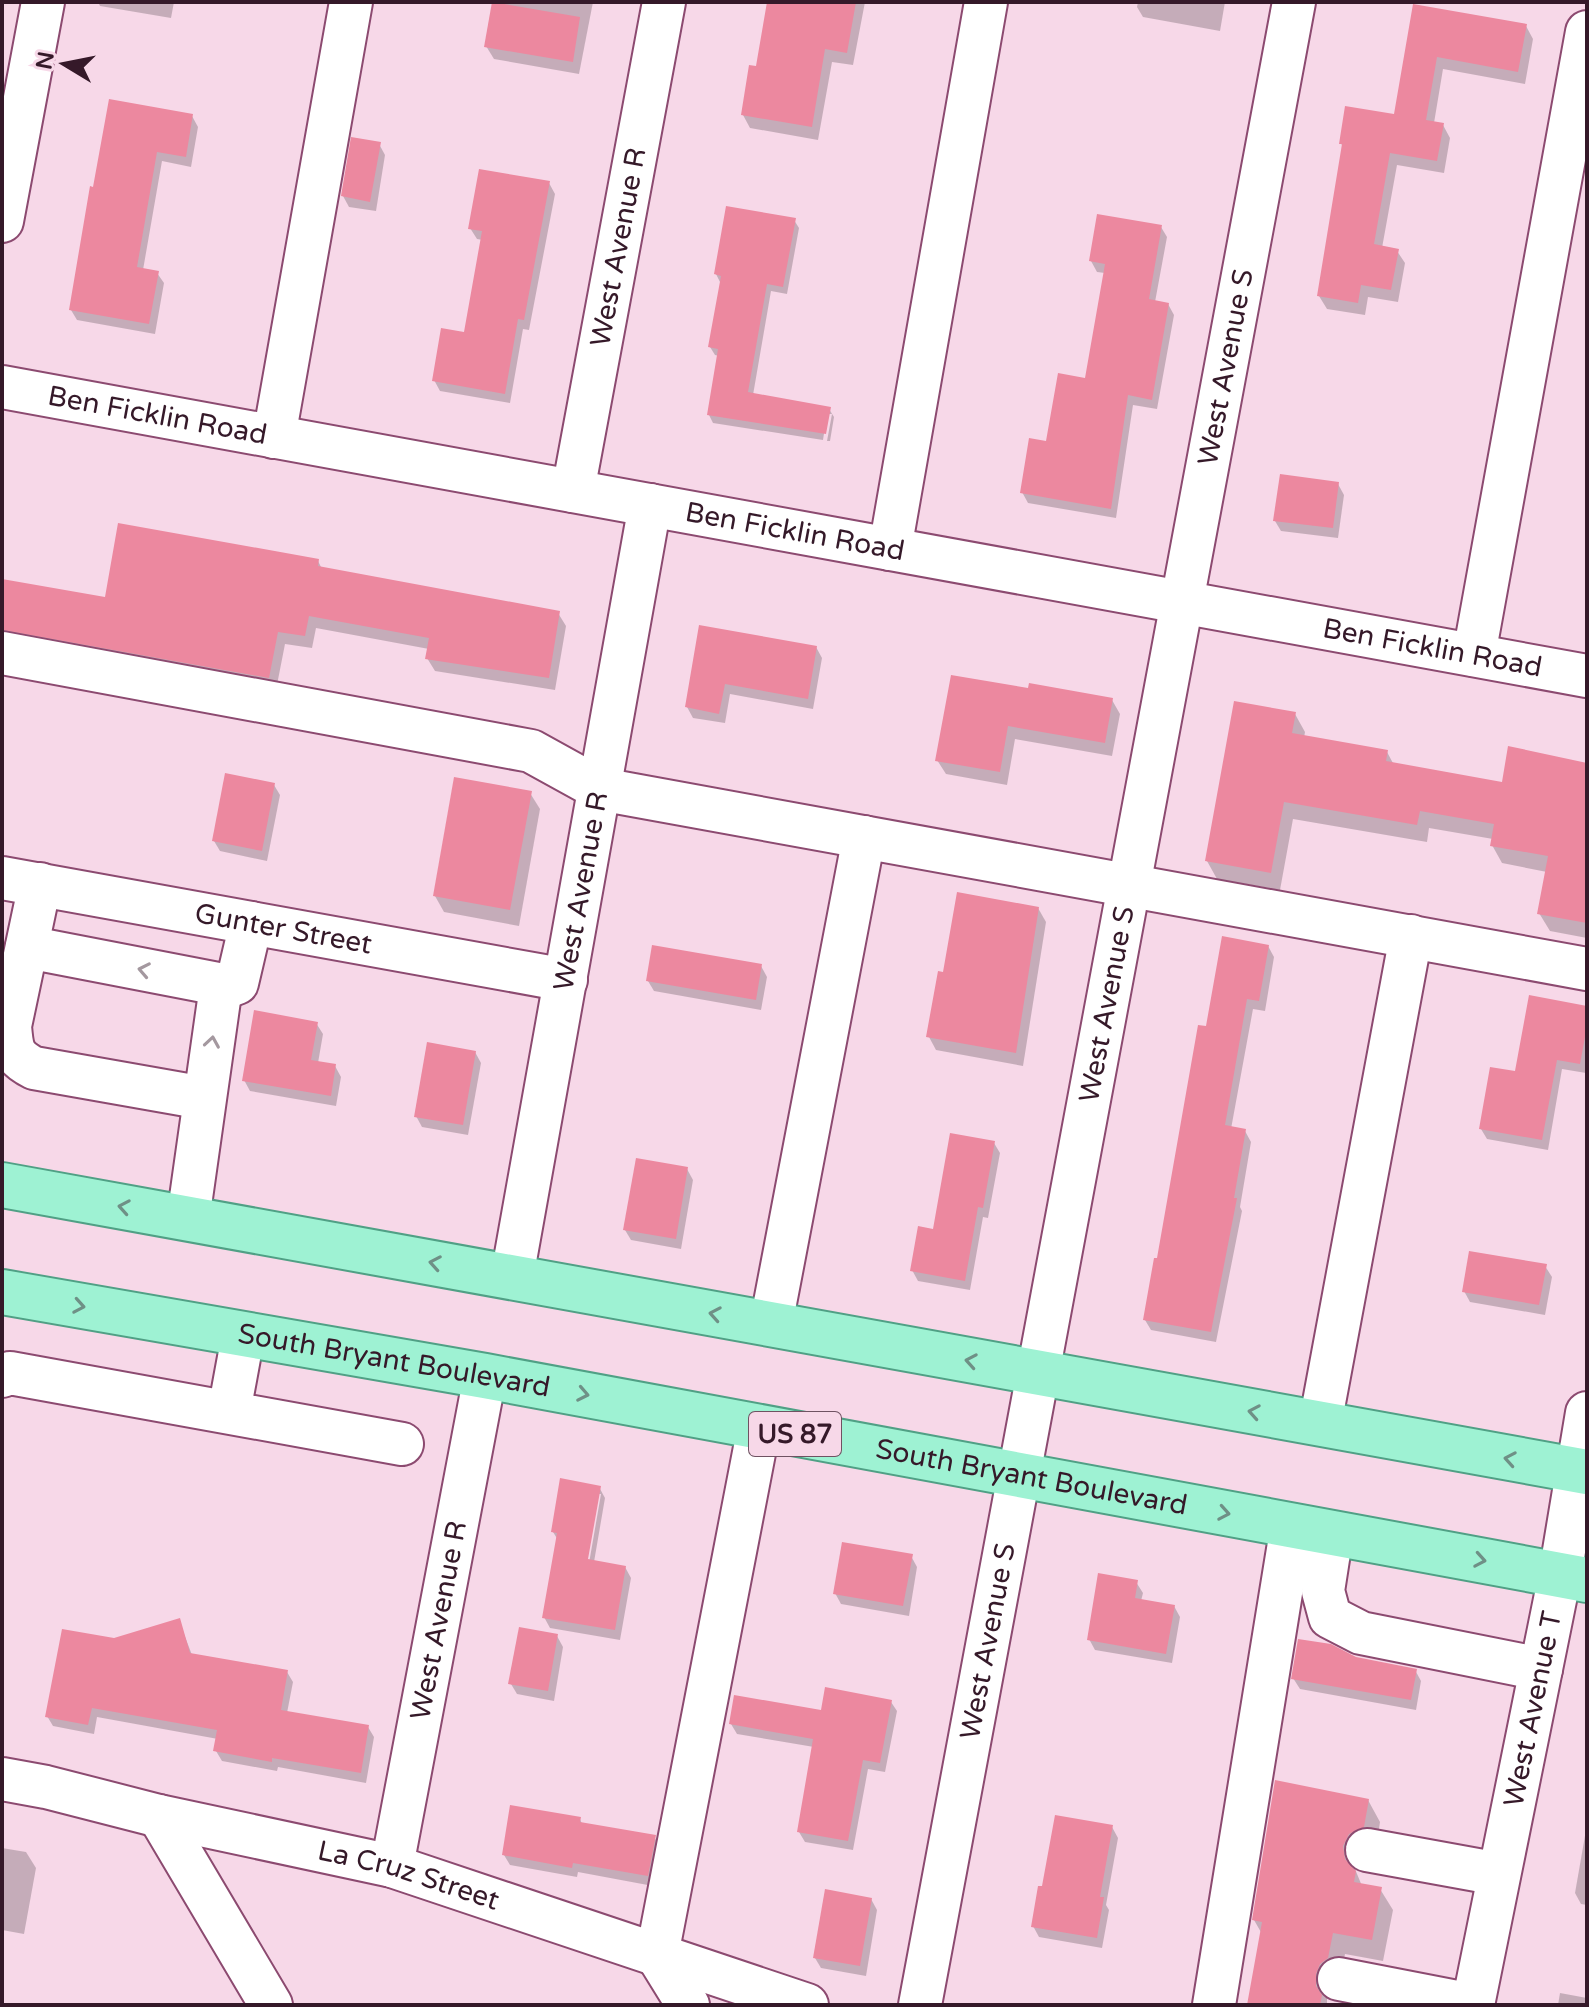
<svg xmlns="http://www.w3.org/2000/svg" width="1589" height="2007" viewBox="0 0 1589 2007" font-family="'Varela Round',sans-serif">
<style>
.shadow{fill:#0003;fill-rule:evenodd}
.building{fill:#ec889f}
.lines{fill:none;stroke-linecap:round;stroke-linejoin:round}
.minor-casing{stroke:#8c4a70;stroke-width:46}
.major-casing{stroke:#50a085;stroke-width:48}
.minor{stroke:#fff;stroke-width:42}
.major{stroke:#9ef2d3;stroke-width:44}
.oneway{stroke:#a4989f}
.oneway2{stroke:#6f9086}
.labels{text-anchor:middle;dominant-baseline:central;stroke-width:8;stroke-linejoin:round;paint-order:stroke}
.shield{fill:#f7d8e8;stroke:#6f5262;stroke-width:2}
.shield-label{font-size:26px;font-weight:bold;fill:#351929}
.street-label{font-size:28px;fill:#351929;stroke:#f7d8e8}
</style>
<rect width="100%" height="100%" fill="#f7d8e8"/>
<g class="shadow">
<path d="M98,2H174L171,18L100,6Z"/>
<path d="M501,2H593L579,74L494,59L486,46Z"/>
<path d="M769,2H865L853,65L832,62L818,140L750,128L743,115L757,68Z"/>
<path d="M1138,2H1225L1220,31L1143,17L1137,7Z"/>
<path d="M1415,6L1526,26L1533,39L1525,84L1443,69L1434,123L1443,125L1450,138L1444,173L1397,165L1382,248L1397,251L1405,263L1398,302L1368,297L1365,315L1327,309L1319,296L1343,148L1341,143L1395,117Z"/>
<path d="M192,116L198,127L191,167L162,161L143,270L157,273L164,283L155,334L77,320L71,310L91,189Z"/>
<path d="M379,144L385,155L376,211L349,207L343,196Z"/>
<path d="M549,183L555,194L529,330L523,329L510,403L440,391L434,380L466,334L483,240L477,239L470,228Z"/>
<path d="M794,220L799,228L787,294L771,291L753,395L829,409L834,417L830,441H827L832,414H827L823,440L713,423L709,415L719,356L715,355L710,347L721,284L716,274Z"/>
<path d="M1161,227L1167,237L1155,302L1168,304L1174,315L1157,409L1133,405L1116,518L1028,503L1022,492L1087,380L1105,273L1097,272L1091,261Z"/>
<path d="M1338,484L1344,495L1338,538L1281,531L1275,521Z"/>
<path d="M318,561L322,569L558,613L566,626L555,690L435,671L427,658L429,649L316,628L312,648L285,644L276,690L2,643V581L106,600Z"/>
<path d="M701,627L816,647L822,658L813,709L730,694L725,723L693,718L687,707Z"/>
<path d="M1030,691L1112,700L1120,714L1112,756L1015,739L1007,785L946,774L937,760Z"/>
<path d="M1295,714L1305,732L1304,738L1387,752L1394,765L1503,784L1587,764V938L1550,931L1539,913L1547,872L1502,863L1492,845L1493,839L1429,828L1427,842L1293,819L1280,890L1217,879L1207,861Z"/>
<path d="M274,785L280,795L267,861L220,851L214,841Z"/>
<path d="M530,793L540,809L519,926L444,912L435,896Z"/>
<path d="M1038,908L1046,922L1023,1066L936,1050L929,1037L945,974Z"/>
<path d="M1268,946L1274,957L1265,1011L1253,1009L1231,1129L1245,1131L1251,1142L1240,1207L1242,1211L1216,1342L1151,1330L1145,1320L1208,1029Z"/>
<path d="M761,966L767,977L761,1010L654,991L648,981Z"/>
<path d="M1587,1008L1586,1073L1562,1069L1548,1150L1487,1139L1481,1129L1517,1073Z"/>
<path d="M316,1023L323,1034L318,1063L335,1066L341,1077L336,1106L250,1091L244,1080Z"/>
<path d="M475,1052L481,1063L468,1135L422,1127L416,1116Z"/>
<path d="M994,1143L1000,1153L988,1218L983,1217L970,1290L918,1281L912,1270L935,1231Z"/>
<path d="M687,1169L693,1180L681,1249L631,1240L625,1230Z"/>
<path d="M1545,1266L1552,1277L1545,1315L1470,1302L1464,1291Z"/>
<path d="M599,1487L605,1498L594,1562L625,1567L631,1578L620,1640L550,1628L544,1617L558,1540L553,1532ZM597,1494H601L588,1569L584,1568Z"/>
<path d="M911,1556L917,1567L909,1616L841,1604L835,1593Z"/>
<path d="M1136,1582L1143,1593L1141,1601L1174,1606L1180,1617L1172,1663L1095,1650L1089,1639Z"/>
<path d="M179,1621L192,1655L287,1672L293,1682L287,1713L368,1727L374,1737L366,1783L278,1767L277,1771L222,1761L216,1751L218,1739L97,1717L94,1734L53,1726L47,1716L114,1640Z"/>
<path d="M557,1636L563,1647L554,1701L517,1694L511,1684Z"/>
<path d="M1415,1670L1421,1681L1416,1710L1300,1689L1293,1678Z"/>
<path d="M891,1702L897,1711L885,1772L868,1769L853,1850L805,1842L799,1832L814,1747L737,1734L731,1724Z"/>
<path d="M1368,1800L1380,1822L1376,1849L1361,1856L1355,1869L1362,1886L1380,1889L1393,1910L1383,1961L1345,1954L1340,1980L1332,1986L1327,1996V2005H1249L1262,1934L1254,1920Z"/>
<path d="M580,1819L582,1824L654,1837L661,1847L653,1886L578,1872L577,1877L510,1865L504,1855Z"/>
<path d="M1112,1827L1118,1838L1106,1905L1109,1910L1102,1948L1039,1937L1033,1926L1044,1889Z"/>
<path d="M1586,1830H1587V1905L1581,1904L1575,1893Z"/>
<path d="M2,1848L26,1852L36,1868L24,1934L2,1930Z"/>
<path d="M871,1899L877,1910L866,1976L821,1968L815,1958Z"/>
<path d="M1560,1993L1587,1998V2005H1558Z"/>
</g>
<g class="building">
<path d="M492,2L580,17L573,62L484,47Z"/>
<path d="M767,2H856L847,53L825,49L812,127L741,115L749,65L756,66Z"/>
<path d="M1413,4L1527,24L1518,72L1437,57L1426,120L1444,123L1437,161L1390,153L1374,244L1399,249L1391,290L1361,285L1358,303L1317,296L1342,144H1339L1345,106L1394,114Z"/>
<path d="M109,99L193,114L186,157L157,152L137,267L159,271L149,324L69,310L90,186L93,187Z"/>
<path d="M351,137L381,142L370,202L341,196Z"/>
<path d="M479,169L550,181L524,320L518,319L505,394L432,381L441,328L464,332L482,231L468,229Z"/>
<path d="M726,206L796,218L783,287L767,284L748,392L831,407L826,434L707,415L718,349L708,347L721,276L714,274Z"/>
<path d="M1097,214L1162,225L1149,299L1169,303L1152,400L1128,395L1111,509L1020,493L1029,438L1046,441L1058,373L1085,378L1105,264L1089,261Z"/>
<path d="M1280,474L1339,482L1333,528L1273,521Z"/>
<path d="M118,523L319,559L318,566L560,611L549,678L425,659L429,638L309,616L305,636L278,632L269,678L2,630V579L105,597Z"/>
<path d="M699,625L817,646L808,699L725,684L719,714L685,707Z"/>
<path d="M951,675L1028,688L1029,683L1113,698L1105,743L1008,726L1000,772L935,761Z"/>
<path d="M1234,701L1296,712L1292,733L1388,750L1386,761L1502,782L1508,746L1587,763V923L1537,914L1548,856L1490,846L1494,824L1420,811L1417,825L1284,802L1271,873L1205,861Z"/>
<path d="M225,773L275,783L262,851L212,841Z"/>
<path d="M454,777L532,791L510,910L433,896Z"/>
<path d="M957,892L1039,907L1016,1053L926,1037L938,971L943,972Z"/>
<path d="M1222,936L1269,945L1259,1001L1247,999L1225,1125L1246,1129L1234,1198H1237L1211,1332L1143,1320L1154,1258H1157L1198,1025L1206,1026Z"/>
<path d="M652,945L762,964L756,1000L646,981Z"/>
<path d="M1529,995L1587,1006V1026L1580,1064L1557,1060L1542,1140L1479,1129L1490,1067L1515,1071Z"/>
<path d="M254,1010L318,1022L311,1060L336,1064L331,1096L242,1081Z"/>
<path d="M427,1042L476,1051L463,1125L414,1117Z"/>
<path d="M950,1133L995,1141L983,1208L978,1207L965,1281L910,1271L918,1226L933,1229Z"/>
<path d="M636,1158L688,1167L676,1239L623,1230Z"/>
<path d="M1469,1251L1547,1264L1539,1305L1462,1292Z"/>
<path d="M560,1478L601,1486L588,1559L626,1566L615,1630L542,1618L557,1533L551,1532Z"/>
<path d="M842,1542L913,1554L903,1606L833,1594Z"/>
<path d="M1098,1573L1138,1580L1135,1598L1175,1605L1166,1654L1087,1640Z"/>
<path d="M180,1618L190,1653L288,1670L281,1710L369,1725L361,1773L272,1758V1762L213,1751L217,1730L92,1708L88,1725L45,1717L62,1629L114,1638Z"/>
<path d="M519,1627L558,1634L548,1691L508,1684Z"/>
<path d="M1298,1639L1331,1644L1356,1657L1417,1669L1411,1700L1291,1679Z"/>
<path d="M825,1687L892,1700L880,1763L863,1760L848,1841L797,1832L813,1739L729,1724L734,1695L821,1710Z"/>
<path d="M1275,1780L1369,1799L1364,1827L1349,1834L1343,1846L1345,1859L1356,1871L1354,1882L1382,1887L1372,1940L1333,1933L1328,1958L1320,1964L1316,1974V1986L1322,1995L1320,2005H1247L1262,1922L1252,1920Z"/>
<path d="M510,1805L581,1817L580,1822L656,1835L648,1876L573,1863L572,1868L502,1855Z"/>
<path d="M1055,1815L1113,1825L1100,1897H1104L1097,1938L1031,1927L1038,1886H1042Z"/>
<path d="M825,1889L872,1898L860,1966L813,1958Z"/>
</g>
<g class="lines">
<defs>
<g id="minor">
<path d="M2,221L43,2"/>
<path id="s1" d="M2,387L1587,676"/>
<path d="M274,437L351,2"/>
<path id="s2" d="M573,491L664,2"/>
<path d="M890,549L986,2"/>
<path d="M2,653L531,751L600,789L1587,969"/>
<path d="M1474,655L1587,32"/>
<path id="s3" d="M2,878L566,980"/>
<path d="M40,884L10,1026C12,1049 12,1057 34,1068L204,1098"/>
<path d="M27,947L229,986L237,983L251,923"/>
<path d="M188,1219L221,986"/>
<path id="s4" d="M512,1277L650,505"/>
<path d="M771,1324L864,837"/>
<path d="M2,1376L10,1373L402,1444"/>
<path d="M229,1412L243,1336"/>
<path d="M1320,1424L1411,936"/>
<path d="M1332,1533L1323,1591L1330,1617L1361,1633L1541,1669"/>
<path id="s5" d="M2,1779L46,1787L159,1816L392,1866L807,2005"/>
<path d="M159,1816L271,2005"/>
<path d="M1367,1850L1499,1874"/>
<path id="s6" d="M392,1866L485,1376"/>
<path d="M1339,1979L1473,2005"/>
<path d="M688,2005L657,1955L759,1427"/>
<path id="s7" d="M920,2005L1294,2"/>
<path d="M1214,2005L1292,1525"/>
<path id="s8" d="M1473,2005L1560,1575L1587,1413"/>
</g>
<g id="major">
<path d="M2,1185L1587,1472"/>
<path id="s9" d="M2,1292L485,1376L1587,1580"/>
</g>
</defs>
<use href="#minor" class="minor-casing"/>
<use href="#major" class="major-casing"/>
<use href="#minor" class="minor"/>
<use href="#major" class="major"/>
</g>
<defs><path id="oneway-chevron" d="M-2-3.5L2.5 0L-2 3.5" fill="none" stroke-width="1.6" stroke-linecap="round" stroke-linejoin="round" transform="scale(2)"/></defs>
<g class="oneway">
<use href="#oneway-chevron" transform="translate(144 970) rotate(-169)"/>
<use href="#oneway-chevron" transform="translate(212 1042) rotate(-81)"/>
</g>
<g class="oneway2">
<use href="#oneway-chevron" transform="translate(124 1207) rotate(-170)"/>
<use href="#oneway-chevron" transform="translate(435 1263) rotate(-170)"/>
<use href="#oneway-chevron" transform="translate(79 1306) rotate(10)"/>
<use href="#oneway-chevron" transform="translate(715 1314) rotate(-170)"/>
<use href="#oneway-chevron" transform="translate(971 1361) rotate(-170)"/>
<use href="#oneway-chevron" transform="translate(583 1394) rotate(11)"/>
<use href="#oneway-chevron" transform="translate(1254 1412) rotate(-170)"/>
<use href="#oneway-chevron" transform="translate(1510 1459) rotate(-170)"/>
<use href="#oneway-chevron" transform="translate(1224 1513) rotate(10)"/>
<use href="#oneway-chevron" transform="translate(1480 1560) rotate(10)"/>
</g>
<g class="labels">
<rect class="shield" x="749" y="1412" width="92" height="44" rx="6"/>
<g class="shield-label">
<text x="795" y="1434">US 87</text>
</g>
<g class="street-label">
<text stroke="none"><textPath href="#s2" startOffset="248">West Avenue R</textPath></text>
<text stroke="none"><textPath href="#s7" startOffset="1666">West Avenue S</textPath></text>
<text stroke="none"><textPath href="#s1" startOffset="158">Ben Ficklin Road</textPath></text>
<text stroke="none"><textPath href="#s1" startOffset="806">Ben Ficklin Road</textPath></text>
<text stroke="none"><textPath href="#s1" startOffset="1454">Ben Ficklin Road</textPath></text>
<text stroke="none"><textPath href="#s4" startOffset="392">West Avenue R</textPath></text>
<text stroke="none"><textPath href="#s3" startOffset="286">Gunter Street</textPath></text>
<text stroke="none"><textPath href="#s7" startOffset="1018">West Avenue S</textPath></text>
<text stroke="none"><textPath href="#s9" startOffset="398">South Bryant Boulevard</textPath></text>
<text stroke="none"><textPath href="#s9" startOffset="1046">South Bryant Boulevard</textPath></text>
<text stroke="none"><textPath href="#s6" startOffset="250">West Avenue R</textPath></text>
<text stroke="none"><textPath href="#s7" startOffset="370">West Avenue S</textPath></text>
<text stroke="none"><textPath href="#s8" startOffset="302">West Avenue T</textPath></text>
<text stroke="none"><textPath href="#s5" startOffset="418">La Cruz Street</textPath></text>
</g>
</g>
<rect width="1589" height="2007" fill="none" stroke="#351929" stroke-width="8"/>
<g transform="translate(64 64) rotate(280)" stroke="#f7d8e8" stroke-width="6" paint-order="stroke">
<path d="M0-6L14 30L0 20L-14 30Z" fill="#351929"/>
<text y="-12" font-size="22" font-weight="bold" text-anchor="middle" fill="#351929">N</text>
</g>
</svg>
